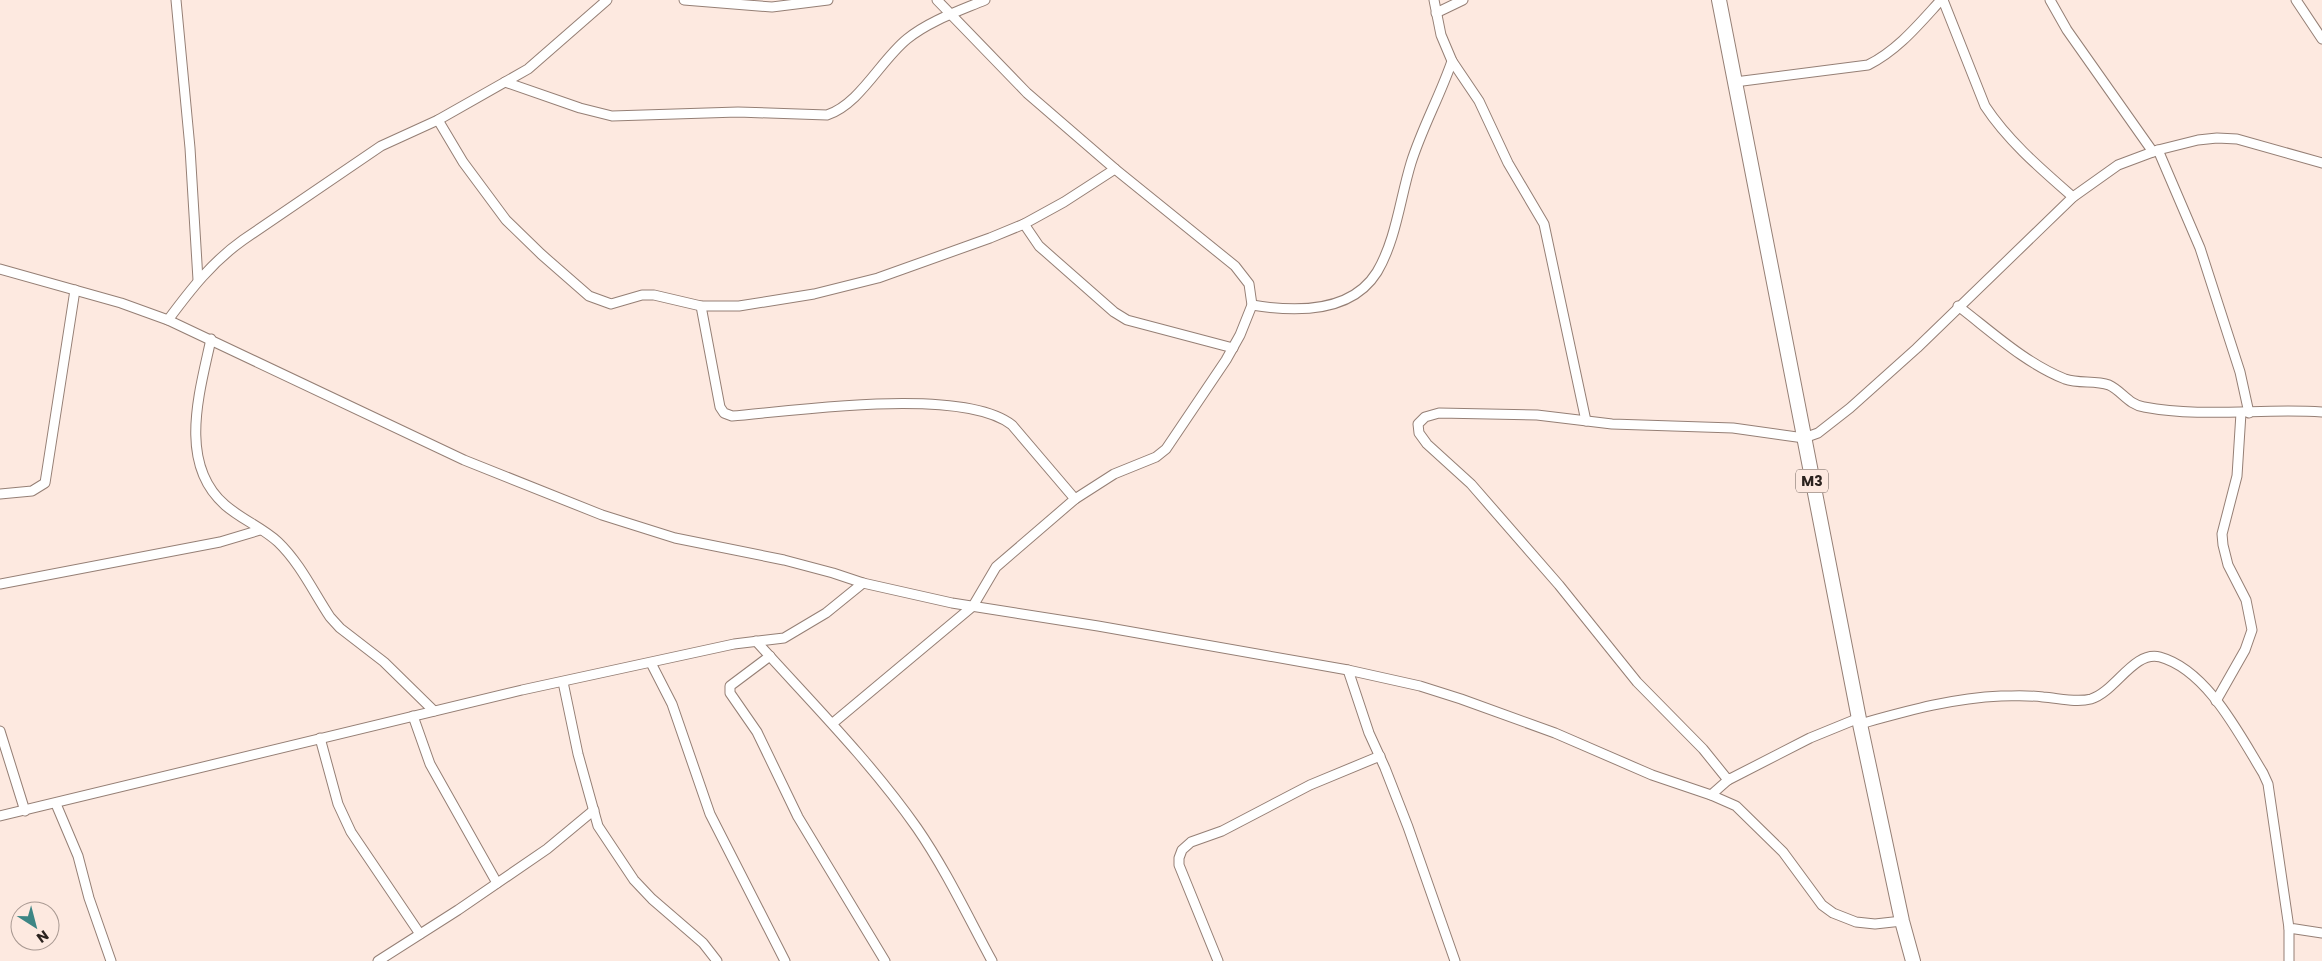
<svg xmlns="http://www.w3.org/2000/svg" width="2322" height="961" viewBox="0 0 2322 961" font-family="Poppins,sans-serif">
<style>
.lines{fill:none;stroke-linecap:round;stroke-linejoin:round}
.street-casing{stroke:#957f75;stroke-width:11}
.primary-casing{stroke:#957f75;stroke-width:16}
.street{stroke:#fff;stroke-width:9}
.primary{stroke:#fff;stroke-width:14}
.labels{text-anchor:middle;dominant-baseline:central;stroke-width:5;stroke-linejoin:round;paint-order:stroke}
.shield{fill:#fde9e0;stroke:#6a5e58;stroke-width:1}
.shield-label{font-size:14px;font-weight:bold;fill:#2b221e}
</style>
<rect width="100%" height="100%" fill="#fde9e0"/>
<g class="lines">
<defs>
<g id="street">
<path d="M176,0L190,148L198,280"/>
<path d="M684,0L772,7L828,0"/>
<path d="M1943,0L1985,106C2008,141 2041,169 2073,197"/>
<path d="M2050,0L2067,30L2153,152"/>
<path d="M2296,0L2322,39"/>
<path d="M1436,13L1463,0"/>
<path d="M1452,61L1479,101L1508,163L1544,224L1586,421"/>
<path d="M505,82L580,108L612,116L738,112L827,115C860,104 880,61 907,39C929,21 959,11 985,0"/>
<path d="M1735,82L1868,65C1898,50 1919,24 1941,0"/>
<path d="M438,120L463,162L506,220L541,254L589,296L611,304L642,295H654L701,306H739L814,294L878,278L990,238L1024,224L1064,202L1115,169"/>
<path d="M2158,150L2200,248L2240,372L2249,413"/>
<path d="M1024,224L1039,246L1114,312L1127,320L1233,348"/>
<path d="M0,269L121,303L168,320L464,460L602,515L675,538L784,560L833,573L863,583L952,603L1098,626L1348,670L1420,686L1461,699L1555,733L1652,775L1711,795L1736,806L1783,852L1822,905L1833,913L1856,922L1875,924L1902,921"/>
<path d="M1252,305C1294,312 1351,314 1377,272C1396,240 1400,199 1411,163C1422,128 1440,96 1452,61L1441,35L1434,0"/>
<path d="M701,306L720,407L724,413L732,416C795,411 962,386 1012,425L1075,499"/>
<path d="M1958,306C1992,332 2025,363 2065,379C2079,384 2095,380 2109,385C2122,391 2129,405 2144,407C2203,418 2263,408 2322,412"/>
<path d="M168,320C191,289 212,262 243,240L381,146L438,120L528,69L607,0"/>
<path d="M211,339C200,391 177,463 225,505C241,519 263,528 278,542C300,563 314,593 330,617L340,628L384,662L434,711"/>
<path d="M0,494L32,491L45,483L75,290"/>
<path d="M0,584L220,542L260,530"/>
<path d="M756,641C811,702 870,761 917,828C946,870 968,917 992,961"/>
<path d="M770,656L730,686V693L757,732L798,817L885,961"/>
<path d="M651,663L672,704L710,814L785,961"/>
<path d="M1348,670L1369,733L1385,768L1408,827L1455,961"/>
<path d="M563,682L578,754L598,826L634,880L652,899L703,943L717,961"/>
<path d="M2216,701L2245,650L2252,630L2246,600L2228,565L2223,545L2222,534L2237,476L2241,413"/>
<path d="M413,716L430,764L497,883"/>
<path d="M1859,718L1810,738L1728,780L1703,749L1637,682L1559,585L1471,484L1427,444L1419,433L1418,424L1425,417L1439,413L1537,415L1612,424L1733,428L1804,438L1818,433L1850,408L1917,348L2073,197L2118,165L2158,150L2198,140L2217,138L2237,139L2322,163"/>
<path d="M833,723L973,606L996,567L1075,499L1114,474L1156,457L1166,449L1226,360L1240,335L1252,305L1249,284L1235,266L1115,169L1027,93L937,0"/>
<path d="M1860,724C1907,711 1952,698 2001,696C2015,696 2029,695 2043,697C2058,698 2076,703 2091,699C2115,692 2134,650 2160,657C2207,670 2239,734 2263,773L2268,784L2289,928L2322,933"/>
<path d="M0,731L25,811"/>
<path d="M320,738L338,804L351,832L420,934"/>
<path d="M1711,795L1728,780"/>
<path d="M56,804L78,856L89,898L111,961"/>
<path d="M0,816L522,690L734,644L784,638L826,613L863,583"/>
<path d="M2289,928V961"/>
<path d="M378,961L458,910L547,849L594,810"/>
<path d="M1218,961L1179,865V858L1182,850L1191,842L1222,831L1310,785L1380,756"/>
</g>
<path id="primary" d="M1719,0L1860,724L1902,921L1913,961"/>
</defs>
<use href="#street" class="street-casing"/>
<use href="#primary" class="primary-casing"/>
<use href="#street" class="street"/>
<use href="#primary" class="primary"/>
</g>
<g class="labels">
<rect class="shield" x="1796" y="469.5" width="32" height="23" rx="4"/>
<g class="shield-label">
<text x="1812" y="481">M3</text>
</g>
</g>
<g transform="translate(35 926) rotate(144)"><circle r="24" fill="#fde9e0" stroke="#a99992"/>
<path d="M0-4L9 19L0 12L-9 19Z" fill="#3d8685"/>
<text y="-8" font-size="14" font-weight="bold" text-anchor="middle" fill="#2b221e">N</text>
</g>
</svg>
